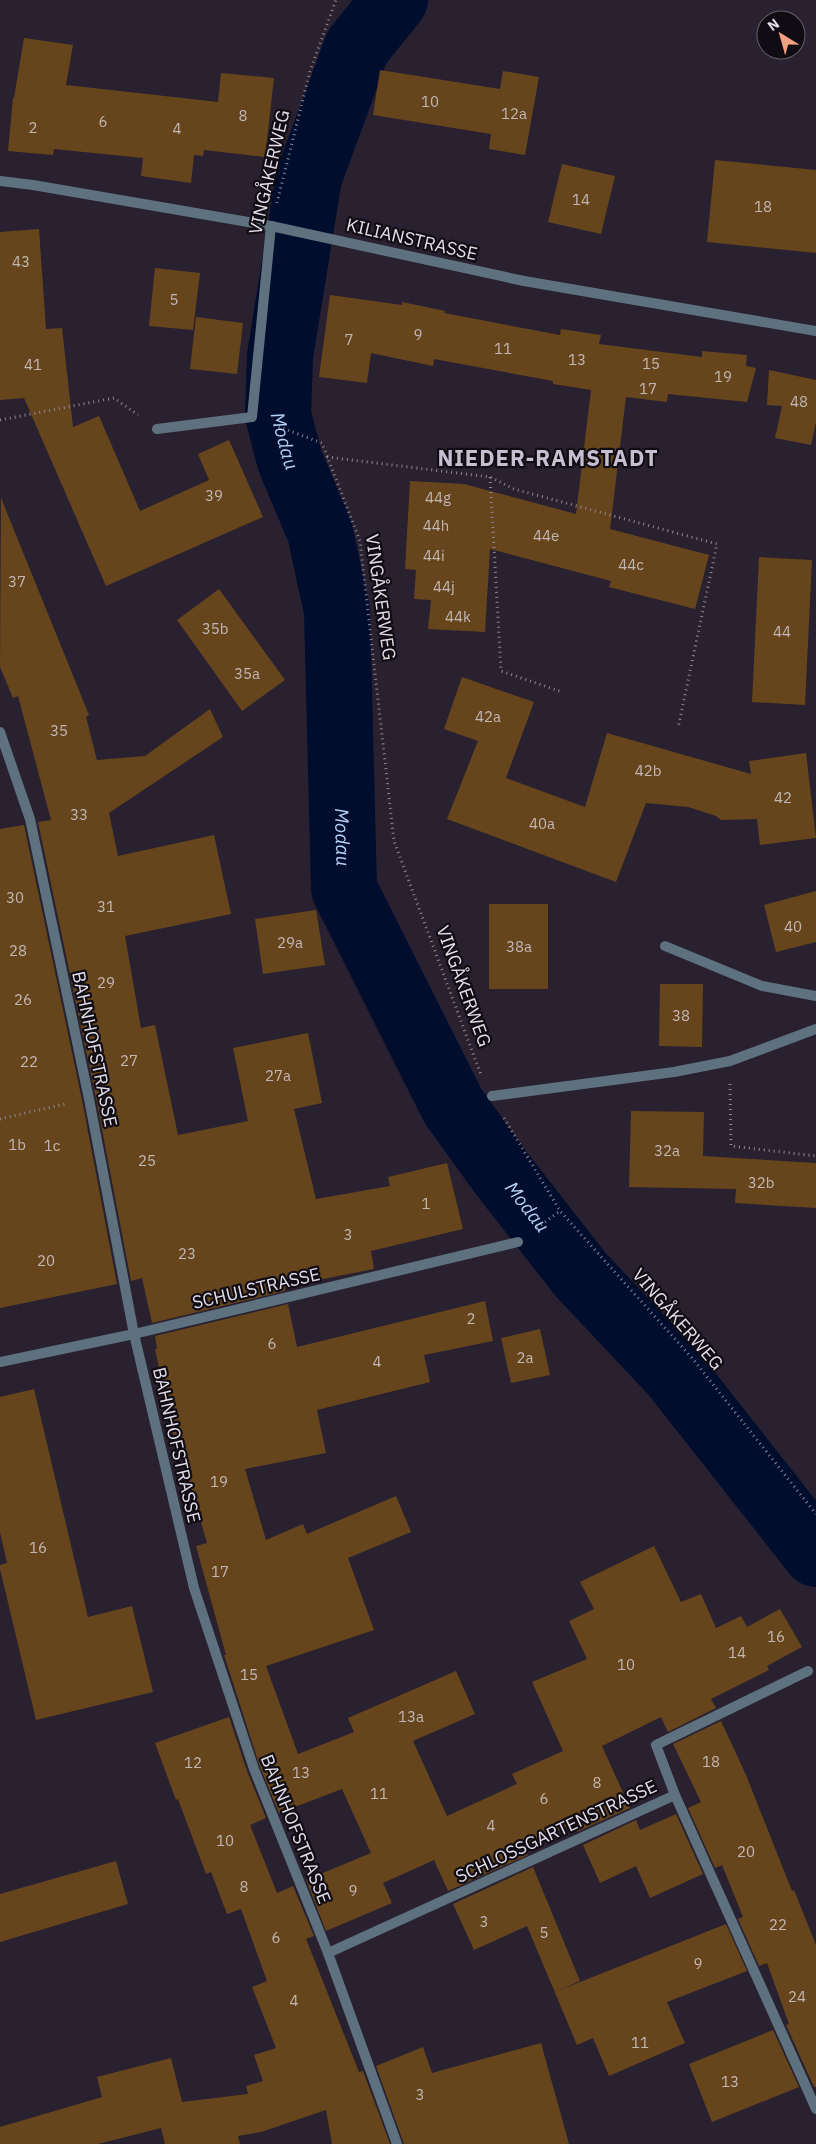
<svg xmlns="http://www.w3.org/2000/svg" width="816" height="2144" viewBox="0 0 816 2144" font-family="'IBM Plex Sans',sans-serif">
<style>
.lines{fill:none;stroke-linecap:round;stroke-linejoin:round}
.river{stroke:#000d2d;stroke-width:66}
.building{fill:#66451d}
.path{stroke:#8d8793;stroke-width:3;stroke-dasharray:1 4;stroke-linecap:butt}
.service{stroke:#5d717e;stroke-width:10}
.minor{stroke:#5d717e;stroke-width:10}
.labels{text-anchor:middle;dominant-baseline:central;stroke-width:4.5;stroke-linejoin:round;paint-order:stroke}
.number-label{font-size:15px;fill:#c3b7b4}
.street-label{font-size:18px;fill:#e2dde7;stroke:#100c13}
.water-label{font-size:19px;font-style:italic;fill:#b3cff5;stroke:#100c13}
.district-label{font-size:22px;font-weight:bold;letter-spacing:1px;fill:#c8bed1;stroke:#100c13}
</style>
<rect width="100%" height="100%" fill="#292130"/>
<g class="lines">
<path class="river" id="s1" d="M395,0L357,47L309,177L280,356L278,415L290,461L320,532L337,611L344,889L453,1106L502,1174L581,1275L675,1375L816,1554"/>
</g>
<g class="building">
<path d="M24,38L73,45L66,85L218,102L221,73L274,78L265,157L204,150L203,156L194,155L191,183L141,176L143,158L54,149L53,155L8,151L13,98H14Z"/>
<path d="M380,70L500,89L503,71L539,77L525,155L489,149L491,134L373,115Z"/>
<path d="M715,160L816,170V253L707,242Z"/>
<path d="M562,164L615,176L601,234L548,222Z"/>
<path d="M39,229L46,329L62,328L73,427L99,416L140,511L209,480L198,454L229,440L263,517L106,586L24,398L0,400V232Z"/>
<path d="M155,268L200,273L193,330L149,326Z"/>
<path d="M330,295L402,305V302L445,311L444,313L560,335L561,329L601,335L599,344L702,357V351L747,355L746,366L756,368L747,402L668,394L667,402L626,397L610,529L709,555L695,609L609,587L611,581L490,549L485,632L428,629L431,600L414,599L416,570L405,569L410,481L464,484L576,514L591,390L553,384V381L434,359L433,366L371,353L367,383L319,377Z"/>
<path d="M196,317L243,323L237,374L190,369Z"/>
<path d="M769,370L816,380V422L811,445L775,438L782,406L767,405Z"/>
<path d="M1,498L89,715L86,717L97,760L145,756L210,709L223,737L109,813L118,856L214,835L231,914L125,936L141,1028L155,1025L178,1135L248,1121L233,1048L308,1033L322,1103L294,1109L316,1199L390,1186L388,1177L447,1163L463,1229L371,1251L374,1269L287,1286L285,1288V1291L152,1323L142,1278L131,1281L96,1098L38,822L51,820L18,696L13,698L0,667Z"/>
<path d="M759,557L812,560L805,705L752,702Z"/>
<path d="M219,589L285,680L242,711L177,620Z"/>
<path d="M462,677L534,702L506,778L585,807L607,733L751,774L749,761L806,753L816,838L760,845L757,819L721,820L716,816L688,807L646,803L616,882L447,819L478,741L444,729Z"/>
<path d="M24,825L82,1100L117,1284L0,1308V829Z"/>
<path d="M816,891V942L776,952L764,905Z"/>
<rect x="489" y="904" width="59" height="85"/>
<path d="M316,910L325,965L263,974L255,919Z"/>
<path d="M660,984H703L702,1047L659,1046Z"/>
<path d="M631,1111L704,1112L703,1156L816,1163V1208L735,1203L736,1189L629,1187Z"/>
<path d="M485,1301L493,1341L424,1355L430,1382L317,1410L326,1453L245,1469L266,1540L303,1524L307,1534L396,1496L411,1532L348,1558L374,1630L266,1666L298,1754L354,1732L348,1718L456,1671L475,1714L413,1741L447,1816L517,1784L512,1774L563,1751L532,1682L587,1659L569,1621L594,1609L580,1582L654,1546L681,1602L701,1594L716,1628L741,1616L747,1627L780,1609L802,1647L767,1666L769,1670L711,1699L716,1708L668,1732L661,1717L602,1746L630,1808L577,1832L573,1824L524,1846L528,1855L448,1891L434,1860L383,1883L392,1903L326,1931L306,1880L371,1853L342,1789L279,1813L260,1767L224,1655H226L196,1546L207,1543L177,1438L174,1439L155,1349H157L155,1336L288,1304L297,1347Z"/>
<path d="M540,1329L550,1375L511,1383L501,1338Z"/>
<path d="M34,1389L88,1617L132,1606L153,1692L36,1720L0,1569V1565L7,1563L0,1532V1397Z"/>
<path d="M229,1717L247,1771L266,1818L250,1825L277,1893L293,1886L314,1936L306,1939L359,2072L363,2071L390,2144H332L326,2110L261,2132L238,2136L240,2144H165L161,2128L98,2144H0V2127L102,2097L97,2077L171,2058L182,2102L248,2094L246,2086L263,2081L254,2055L276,2048L252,1987L267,1981L241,1909L227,1914L211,1872L206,1874L178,1799L176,1800L155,1743Z"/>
<path d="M721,1721L746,1775L792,1891L794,1890L816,1945V2087H814L786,2025L789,2024L767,1963L759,1966L738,1919L743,1917L722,1865L715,1868L688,1808L701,1802L673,1744Z"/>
<path d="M676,1814L703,1874L650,1898L636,1866L600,1883L583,1845L636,1820L640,1830Z"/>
<path d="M116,1861L128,1904L0,1942V1894Z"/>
<path d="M533,1867L580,1981L555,1992L726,1924L747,1971L667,2002L685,2043L609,2076L593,2038L577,2045L527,1926L474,1950L453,1904Z"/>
<path d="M773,2030L799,2087L712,2122L689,2064Z"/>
<path d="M541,2043L569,2144H404L376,2066L423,2047L432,2073Z"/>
</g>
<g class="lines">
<g class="path">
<path d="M277,203L310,71L336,0"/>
<path d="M0,420L114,398L138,415"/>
<path d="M274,425L322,443L360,541L394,841L481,1075"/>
<path d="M327,457L490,477L514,489L717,544L678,728"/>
<path d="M490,477L501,671L562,692"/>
<path d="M730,1084L731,1146L816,1156"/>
<path d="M504,1118L560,1211L692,1358L816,1514"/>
<path d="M0,1119L65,1104"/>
<path d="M537,1228L560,1211"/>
</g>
<g class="service">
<path d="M665,946L762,986L816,996"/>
<path d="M492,1096L674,1072L730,1061L816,1029"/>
<path d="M675,1795L656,1745L808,1671"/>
</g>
<g class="minor">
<path d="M0,181L33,185L271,226L524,281L816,331"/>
<path d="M157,429L252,417L271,226"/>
<path d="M0,732L30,819L89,1099L134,1334L194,1588L254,1769L328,1953L397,2144"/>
<path d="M0,1362L134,1334L518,1242"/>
<path d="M328,1953L675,1795L816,2109"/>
</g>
</g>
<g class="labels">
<g class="number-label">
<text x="430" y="101">10</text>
<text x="514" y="113">12a</text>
<text x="243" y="115">8</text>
<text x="103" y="121">6</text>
<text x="33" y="127">2</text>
<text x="177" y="128">4</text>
<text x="581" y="199">14</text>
<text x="763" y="206">18</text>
<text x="21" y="261">43</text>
<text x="174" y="299">5</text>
<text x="418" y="334">9</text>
<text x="349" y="339">7</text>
<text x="503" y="348">11</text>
<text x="577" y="359">13</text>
<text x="651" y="363">15</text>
<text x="33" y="364">41</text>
<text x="723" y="376">19</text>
<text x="648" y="388">17</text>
<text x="799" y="401">48</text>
<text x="214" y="495">39</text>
<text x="438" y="497">44g</text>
<text x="436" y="525">44h</text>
<text x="546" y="535">44e</text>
<text x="434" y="555">44i</text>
<text x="631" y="564">44c</text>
<text x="17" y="581">37</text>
<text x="444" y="586">44j</text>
<text x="458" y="616">44k</text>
<text x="215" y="628">35b</text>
<text x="782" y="631">44</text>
<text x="247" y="673">35a</text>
<text x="488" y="716">42a</text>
<text x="59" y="730">35</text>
<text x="648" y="770">42b</text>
<text x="783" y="797">42</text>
<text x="79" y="814">33</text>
<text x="542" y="823">40a</text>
<text x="15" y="897">30</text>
<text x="106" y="906">31</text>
<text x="793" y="926">40</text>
<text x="290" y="942">29a</text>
<text x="519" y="946">38a</text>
<text x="18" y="950">28</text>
<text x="106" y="982">29</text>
<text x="23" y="999">26</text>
<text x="681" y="1015">38</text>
<text x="129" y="1060">27</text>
<text x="29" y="1061">22</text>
<text x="278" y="1075">27a</text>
<text x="17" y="1144">1b</text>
<text x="52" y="1145">1c</text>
<text x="667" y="1150">32a</text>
<text x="147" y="1160">25</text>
<text x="761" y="1182">32b</text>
<text x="426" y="1203">1</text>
<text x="348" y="1234">3</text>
<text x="187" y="1253">23</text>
<text x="46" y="1260">20</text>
<text x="471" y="1318">2</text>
<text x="272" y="1343">6</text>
<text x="525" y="1357">2a</text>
<text x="377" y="1361">4</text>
<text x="219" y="1481">19</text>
<text x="38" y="1547">16</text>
<text x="220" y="1571">17</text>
<text x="776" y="1636">16</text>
<text x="737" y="1652">14</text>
<text x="626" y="1664">10</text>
<text x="249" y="1674">15</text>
<text x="411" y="1716">13a</text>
<text x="711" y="1761">18</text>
<text x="193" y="1762">12</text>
<text x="301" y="1772">13</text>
<text x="597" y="1782">8</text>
<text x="379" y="1793">11</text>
<text x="544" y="1798">6</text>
<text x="491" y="1825">4</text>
<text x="225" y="1840">10</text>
<text x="746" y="1851">20</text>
<text x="244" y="1886">8</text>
<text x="353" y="1890">9</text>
<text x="484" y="1921">3</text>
<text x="778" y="1924">22</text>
<text x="544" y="1932">5</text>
<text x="276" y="1937">6</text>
<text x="698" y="1963">9</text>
<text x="797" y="1996">24</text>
<text x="294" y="2000">4</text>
<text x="640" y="2042">11</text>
<text x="730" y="2081">13</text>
<text x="420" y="2094">3</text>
</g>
<g class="street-label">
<text transform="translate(269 172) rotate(-77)">VINGÅKERWEG</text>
<text transform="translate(412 239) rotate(13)">KILIANSTRASSE</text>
<text transform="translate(381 597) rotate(82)">VINGÅKERWEG</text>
<text transform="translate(464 986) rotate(70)">VINGÅKERWEG</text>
<text transform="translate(95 1049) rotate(78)">BAHNHOFSTRASSE</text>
<text transform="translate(256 1288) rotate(-13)">SCHULSTRASSE</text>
<text transform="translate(678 1319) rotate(49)">VINGÅKERWEG</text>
<text transform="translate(177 1445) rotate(77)">BAHNHOFSTRASSE</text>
<text transform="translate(296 1829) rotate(68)">BAHNHOFSTRASSE</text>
<text transform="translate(556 1831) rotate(-25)">SCHLOSSGARTENSTRASSE</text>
</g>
<g class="water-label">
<text stroke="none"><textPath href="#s1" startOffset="466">Modau</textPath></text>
<text stroke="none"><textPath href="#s1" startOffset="871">Modau</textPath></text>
<text stroke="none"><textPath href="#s1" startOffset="1291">Modau</textPath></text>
</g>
<g class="district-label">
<text x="548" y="457">NIEDER-RAMSTADT</text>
</g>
</g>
<g transform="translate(781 35) rotate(323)"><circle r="24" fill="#100c13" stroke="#646068"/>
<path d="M0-4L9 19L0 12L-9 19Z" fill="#f2a080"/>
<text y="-8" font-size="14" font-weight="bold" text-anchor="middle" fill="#e2dde7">N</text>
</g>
</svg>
